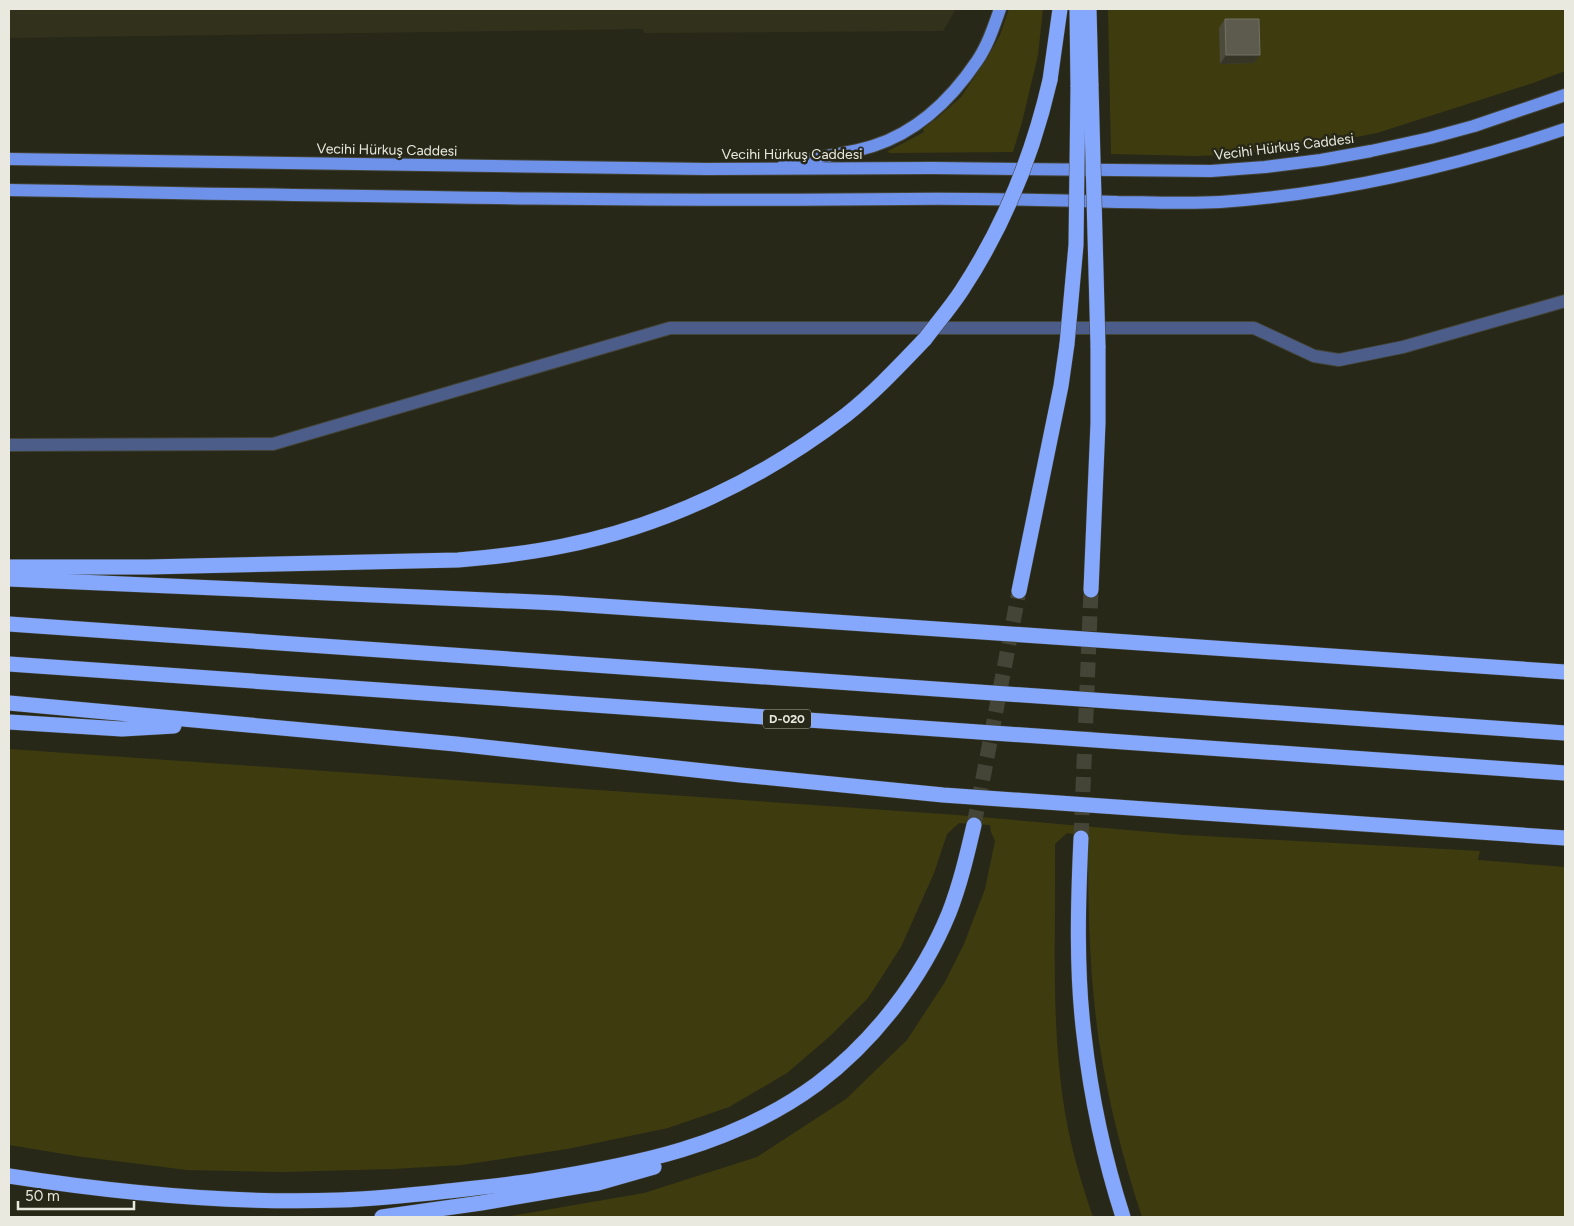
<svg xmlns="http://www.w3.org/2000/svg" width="1574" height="1226" viewBox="0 0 1574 1226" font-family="Figtree,sans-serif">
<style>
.built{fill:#32311c}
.green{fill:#3e3c0f}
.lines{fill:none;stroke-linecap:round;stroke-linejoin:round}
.highway-tunnel{stroke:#454537;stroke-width:15;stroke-dasharray:15 8;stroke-linecap:butt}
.street-casing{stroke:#434335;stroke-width:14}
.primary-casing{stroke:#434335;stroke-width:14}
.highway-casing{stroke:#434335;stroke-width:16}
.street{stroke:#4b5d88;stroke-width:12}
.primary{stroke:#6e91ea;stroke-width:12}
.highway{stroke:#85a8fd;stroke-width:15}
.highway-bridge-casing{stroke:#434335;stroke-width:16;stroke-linecap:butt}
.highway-bridge{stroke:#85a8fd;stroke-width:15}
.wall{fill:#4b4a3b}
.shaded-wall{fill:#363526}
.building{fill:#5c5b4d;stroke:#727164}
.labels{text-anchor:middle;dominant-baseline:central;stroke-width:5;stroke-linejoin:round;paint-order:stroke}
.shield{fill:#282819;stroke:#afafa4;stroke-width:1}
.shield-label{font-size:12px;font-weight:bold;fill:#e9e9df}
.street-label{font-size:14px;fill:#e9e9df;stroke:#282819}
</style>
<rect width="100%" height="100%" fill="#282819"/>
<path class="built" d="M9,9H956L943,31L644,33L643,29L9,38Z"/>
<g class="green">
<path d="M1009,9H1043L1038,55L1022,122L1013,152L889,153L888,151L924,132L923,129L936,119L961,97L986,60L1000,35Z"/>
<path d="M1108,9H1565V71L1533,83L1377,133L1331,142L1246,154L1196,156L1111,154Z"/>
<path d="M9,749L957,815L1185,835L1480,851L1478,860L1565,867V1217H1142C1123,1159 1108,1101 1099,1041C1089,973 1088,904 1088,837L1067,833L1055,844C1056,935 1050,1027 1066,1118C1072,1152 1082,1185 1093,1217H505L644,1193L757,1157L846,1099L907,1040L945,982L964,944L985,889L995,841L991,832L990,825L959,823L947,834L934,873L901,947L868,998L829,1037L787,1073L729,1107L668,1128L567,1149L462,1165L392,1169L282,1172L187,1170L76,1156L9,1145Z"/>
</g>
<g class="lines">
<g class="highway-tunnel">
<path d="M974,825L1019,591"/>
<path d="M1081,838L1091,590"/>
</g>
<defs>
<path id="street" d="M9,445L273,444L670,328H1254L1314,356L1339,360L1403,347L1565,301"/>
<g id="primary">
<path d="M9,159L706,169L933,168L1211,171L1265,167L1321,160L1371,151L1430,138L1474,126L1565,95"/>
<path d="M784,164C813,157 844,155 873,146C917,132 952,98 977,61C988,45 994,26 1000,9"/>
<path d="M9,190C308,195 606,202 905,199C976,198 1047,200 1118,202C1152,202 1186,204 1220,202C1339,194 1453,167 1565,129"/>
</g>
<g id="highway">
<path d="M1077,9L1078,87"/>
<path d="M1089,9L1091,86"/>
<path d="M1050,80L1060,9"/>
<path d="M9,567H148L458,560C494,557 529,553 563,546C665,526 764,478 846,415C875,392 900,365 925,339"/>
<path d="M9,579L558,603L1565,672"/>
<path d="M1091,590L1098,423V346"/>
<path d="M1019,591L1061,386L1067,344"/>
<path d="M9,624L1565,733"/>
<path d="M9,664L1565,773"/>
<path d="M9,703L456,744L741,775L943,795L1565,838"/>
<path d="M9,722L122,729L174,726"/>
<path d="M1081,838C1078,903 1076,970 1084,1035C1091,1097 1104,1158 1123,1217"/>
<path d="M9,1176C118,1193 229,1204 340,1200C376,1199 412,1195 448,1191C476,1188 505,1185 533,1181C635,1165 733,1146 817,1084C874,1041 922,979 949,913C960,885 967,855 974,825"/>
<path d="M382,1217L481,1203L598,1183L654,1167"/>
</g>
</defs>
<use href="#street" class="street-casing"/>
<use href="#primary" class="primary-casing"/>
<use href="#highway" class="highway-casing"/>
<use href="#street" class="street"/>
<use href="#primary" class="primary"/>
<use href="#highway" class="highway"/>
<defs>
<g id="highway-bridge">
<path d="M1091,86L1098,346"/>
<path d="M925,339C937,323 951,307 962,290C1004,226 1033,154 1050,80"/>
<path d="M1067,344L1076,245L1078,87"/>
</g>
</defs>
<use href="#highway-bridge" class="highway-bridge-casing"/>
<use href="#highway-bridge" class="highway-bridge"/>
</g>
<path class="wall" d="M1225,19L1260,55L1254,63L1220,64L1219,28Z"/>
<path class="shaded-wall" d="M1226,55H1260L1254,63L1220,64Z"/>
<path class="building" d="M1225,19H1259L1260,55H1226Z"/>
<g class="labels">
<rect class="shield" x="763" y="709.5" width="48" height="19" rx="4"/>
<g class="shield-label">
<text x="787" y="719">D-020</text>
</g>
<g class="street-label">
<text transform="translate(1284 147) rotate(-7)">Vecihi Hürkuş Caddesi</text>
<text transform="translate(387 150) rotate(1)">Vecihi Hürkuş Caddesi</text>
<text x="792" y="154">Vecihi Hürkuş Caddesi</text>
</g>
</g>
<rect width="1574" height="1226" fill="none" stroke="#e9e9df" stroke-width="20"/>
<path d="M18 1201v8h116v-8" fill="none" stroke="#e9e9df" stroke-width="2.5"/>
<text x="25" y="1201" font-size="15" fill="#e9e9df" stroke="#282819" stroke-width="4" paint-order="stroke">50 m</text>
</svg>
